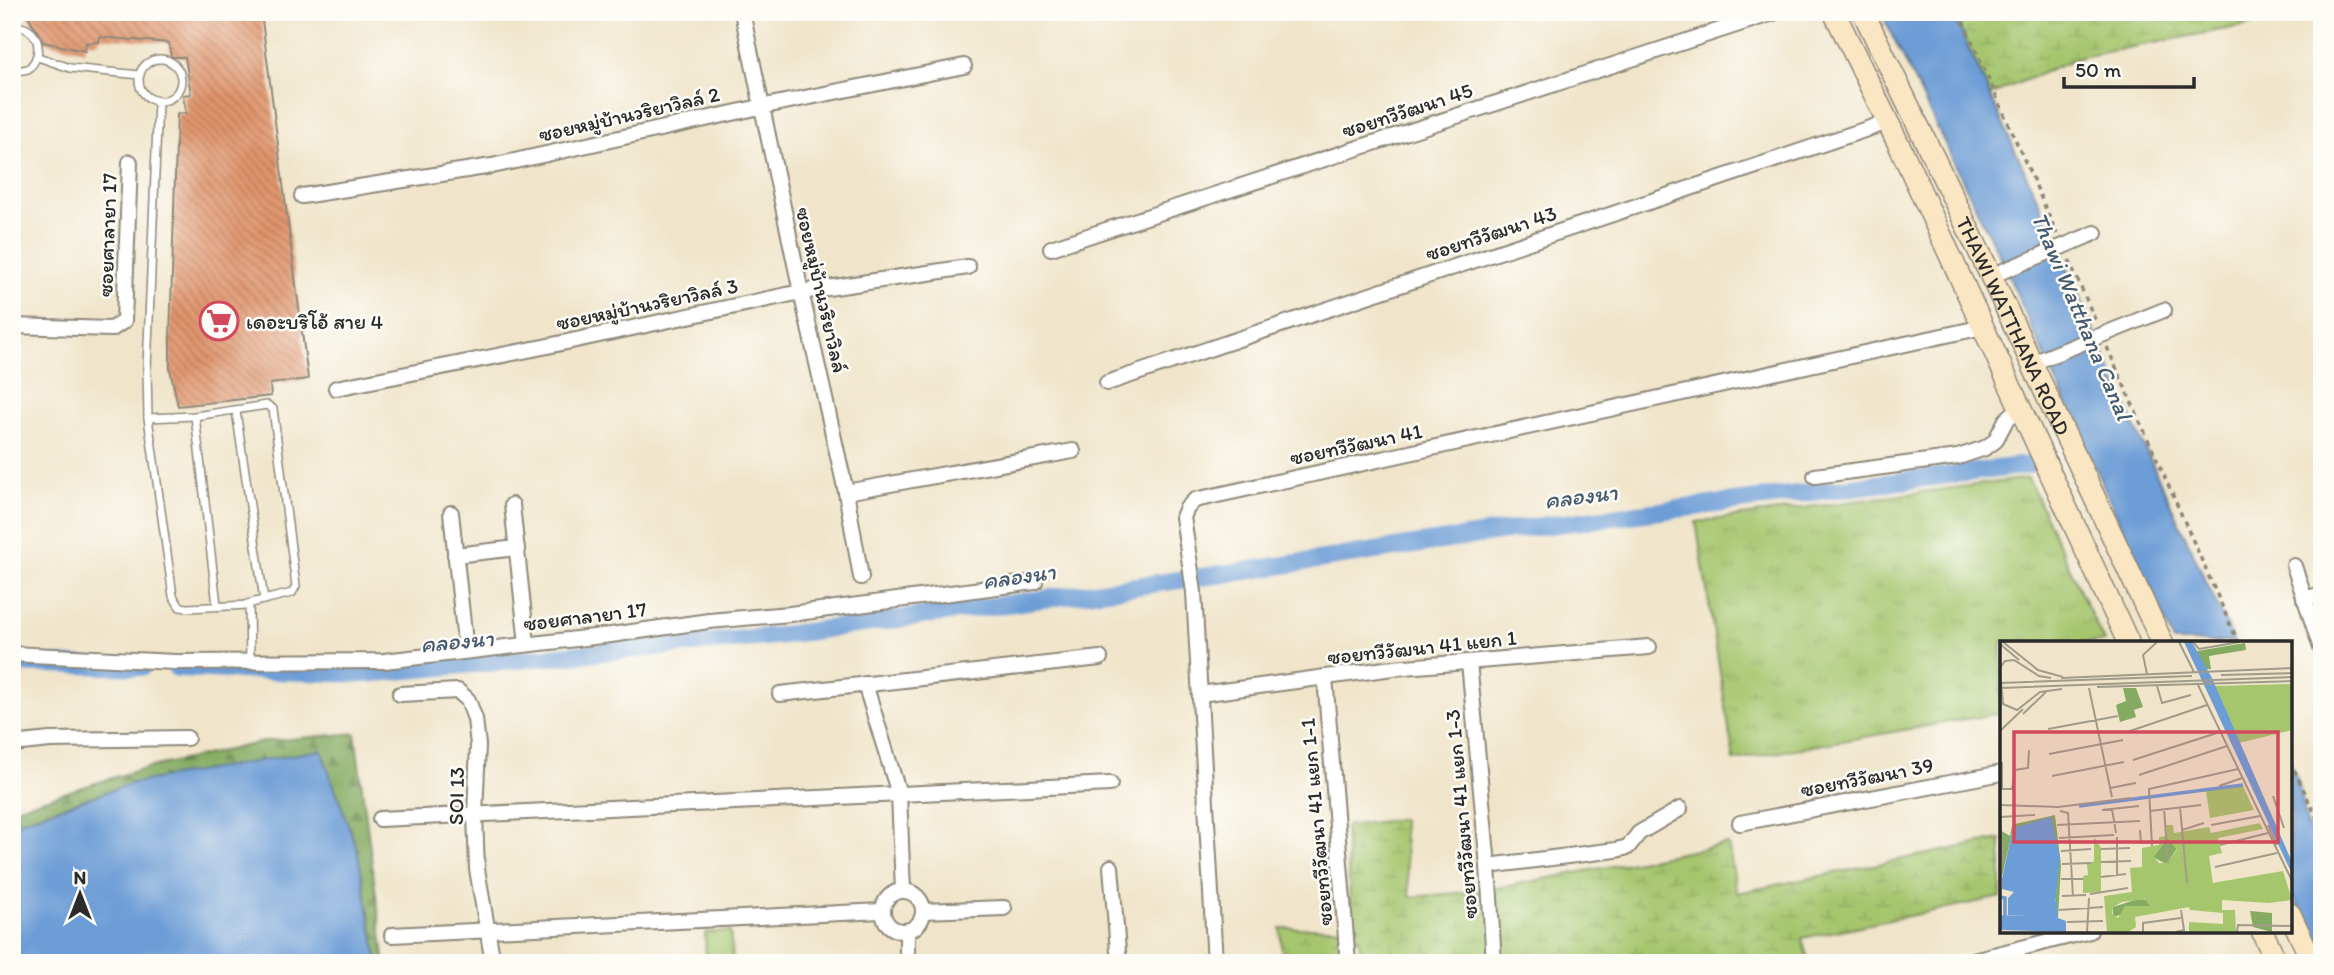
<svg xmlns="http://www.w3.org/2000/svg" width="2334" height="975" viewBox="0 0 2334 975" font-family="Itim,'Playpen Sans Thai',sans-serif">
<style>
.grass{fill:url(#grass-tufts);stroke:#68784c;stroke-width:2}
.forest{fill:url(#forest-firs);stroke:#586b46;stroke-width:2}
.wetland{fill:url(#wetland-marsh);stroke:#68784c;stroke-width:2}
.park{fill:#a6c66e;stroke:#68784c;stroke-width:2}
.water{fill:#6d9dd6;stroke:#4c6480;stroke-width:2}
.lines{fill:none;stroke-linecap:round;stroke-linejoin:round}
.canal{stroke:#6d9dd6;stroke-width:18}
.building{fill:url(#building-back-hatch)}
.lane-casing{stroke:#8e887a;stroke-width:10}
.street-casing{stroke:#8e887a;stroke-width:18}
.secondary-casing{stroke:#8e887a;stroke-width:24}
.path{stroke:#8e887a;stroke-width:3.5;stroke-dasharray:5 5;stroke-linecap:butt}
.lane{stroke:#fff;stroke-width:7}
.street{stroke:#fff;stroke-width:14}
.secondary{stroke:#fbe6c4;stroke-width:21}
.labels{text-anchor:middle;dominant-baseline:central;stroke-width:5;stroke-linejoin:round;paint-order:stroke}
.street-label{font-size:21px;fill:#2b2b2b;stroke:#fdfcf7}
.poi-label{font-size:21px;fill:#2b2b2b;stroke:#fdfcf7;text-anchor:start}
.water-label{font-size:23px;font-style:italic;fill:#45596f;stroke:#fdfcf7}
.inset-river{fill:none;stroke:#6d9dd6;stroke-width:3.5}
.inset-road{fill:none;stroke:#a19b8a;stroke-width:2}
.view{fill:#d1495b;fill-opacity:0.15;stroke:#d1495b;stroke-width:3.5}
.inset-edge{fill:none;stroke:#2b2b2b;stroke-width:3.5}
</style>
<defs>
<pattern id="grass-tufts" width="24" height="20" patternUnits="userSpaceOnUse" patternTransform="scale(1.75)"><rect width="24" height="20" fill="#a6c66e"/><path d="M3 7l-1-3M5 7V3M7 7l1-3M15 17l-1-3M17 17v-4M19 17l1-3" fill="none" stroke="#8faa5f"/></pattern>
<pattern id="forest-firs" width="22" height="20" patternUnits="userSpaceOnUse" patternTransform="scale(1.75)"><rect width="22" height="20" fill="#84ab61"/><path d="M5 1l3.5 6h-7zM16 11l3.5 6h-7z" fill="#6c8b50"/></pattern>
<pattern id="wetland-marsh" width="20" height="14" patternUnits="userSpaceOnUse" patternTransform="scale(1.75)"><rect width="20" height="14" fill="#a6c66e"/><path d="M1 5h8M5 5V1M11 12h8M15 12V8" fill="none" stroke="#8faa5f"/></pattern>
<pattern id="building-back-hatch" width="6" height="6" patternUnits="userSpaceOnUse" patternTransform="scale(1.75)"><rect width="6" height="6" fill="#e0946c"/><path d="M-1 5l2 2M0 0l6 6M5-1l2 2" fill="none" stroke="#b67959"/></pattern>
</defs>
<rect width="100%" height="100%" fill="#fdfcf7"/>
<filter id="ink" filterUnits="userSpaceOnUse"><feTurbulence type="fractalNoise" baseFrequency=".0143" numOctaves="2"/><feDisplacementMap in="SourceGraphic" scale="14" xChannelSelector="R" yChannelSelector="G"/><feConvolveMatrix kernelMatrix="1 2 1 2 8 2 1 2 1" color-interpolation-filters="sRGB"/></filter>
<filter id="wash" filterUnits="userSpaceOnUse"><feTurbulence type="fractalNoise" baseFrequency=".00686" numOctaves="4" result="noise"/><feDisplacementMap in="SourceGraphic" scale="28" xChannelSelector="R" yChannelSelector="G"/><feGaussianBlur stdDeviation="1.57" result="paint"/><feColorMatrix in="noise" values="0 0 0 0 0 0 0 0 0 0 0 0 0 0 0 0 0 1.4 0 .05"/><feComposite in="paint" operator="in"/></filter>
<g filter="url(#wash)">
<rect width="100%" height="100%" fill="#f0e5ca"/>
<path class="grass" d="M2028,478L2104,642H2002L2001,713L1734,760L1696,522Z"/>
<path class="forest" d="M355,733L385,963H378L357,849L133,783L20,821L12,828V809L138,770L267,741Z"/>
<g class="wetland">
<path d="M1952,12H2315L2081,57L1990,95Z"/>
<path d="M1402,819L1410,897L1482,891L1728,844L1737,893L2001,839V897L1802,938L1809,963H1361L1359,937L1330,959L1329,963H1283L1280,928H1352L1345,826Z"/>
</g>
<path class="park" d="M730,931L733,963H706L705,933Z"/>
<g class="water">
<path d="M1881,12H1952L2051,229L2135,427L2234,642H2174L2001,259Z"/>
<path d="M321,750L357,849L378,963H12V828L20,821L133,783Z"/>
<path d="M2290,763L2298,781L2308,828L2322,850V957L2290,890Z"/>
</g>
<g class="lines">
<g class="canal">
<path d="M12,663L142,667"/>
<path d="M177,668L365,674L776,636L1245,571L1525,528L2029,465"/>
</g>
</g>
<g id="blocks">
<path class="building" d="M26,12H261L308,379L270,384L271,396L178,406L170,369V339L177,114L186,113L183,95L191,94L185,57H171L169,43L100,37L99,42L86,43L85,51L43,42Z"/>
</g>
</g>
<g filter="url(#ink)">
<use href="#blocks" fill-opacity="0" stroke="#8e887a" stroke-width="2"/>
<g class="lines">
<defs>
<g id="lane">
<path d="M12,26C39,25 46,53 28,69L12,72"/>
<path d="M38,57L70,68L140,75"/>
<circle cx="160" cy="80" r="21"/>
<path d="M158,101L147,369L148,418L173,596L180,607L188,608L249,605L250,662"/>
<path d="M236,411L264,600"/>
<path d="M195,416L217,605"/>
<path d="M148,418L195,416L267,405L273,409L296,586L292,593L247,604"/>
</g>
<g id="street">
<path d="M742,12L801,292L846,492L861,577"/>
<path d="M302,196L492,166L760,107L964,66"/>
<path d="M1051,248L1776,12"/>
<path d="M1991,276L2095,233"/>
<path d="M12,326L112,329L124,321L130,162"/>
<path d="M2030,364L2164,310"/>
<path d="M1107,383L1888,122"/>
<path d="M336,388L543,347L801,292L968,267"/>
<path d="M1815,476L1958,457L1985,448L1995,441L2006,420L2020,407"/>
<path d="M846,492L1073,451"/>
<path d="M512,505L527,644"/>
<path d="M451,513L466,651"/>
<path d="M455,555L517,548"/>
<path d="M2294,566L2322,651"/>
<path d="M2304,599L2322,594"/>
<path d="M12,654L175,662L384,661L611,635L709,621L790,614L1035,582"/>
<path d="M1469,662L1488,866L1494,963"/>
<path d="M1325,677L1348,963"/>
<path d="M865,684L899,794L903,891"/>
<path d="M400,694L458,691L468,700L475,719L478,745L475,815L477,869L493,963"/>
<path d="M780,694L1100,658"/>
<path d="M1200,694L1393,668L1649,647"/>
<path d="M12,744L50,740L187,738"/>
<path d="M380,819L1110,784"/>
<path d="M1740,823L2002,773"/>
<path d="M1488,866L1616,850L1628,847L1639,833L1680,809"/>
<path d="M1111,867L1119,963"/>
<circle cx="903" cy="911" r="20"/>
<path d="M923,911L1004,908"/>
<path d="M907,931V963"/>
<path d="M392,935L882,911"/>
<path d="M1215,963L1194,592L1183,517L1187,508L1195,500L1983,327"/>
<path d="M1961,963L2090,931"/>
</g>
<g id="secondary">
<path d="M1834,12L1902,151L2128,642"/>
<path id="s1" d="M1863,12L1991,276L2162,642"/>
<path d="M2290,914L2313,963"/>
<path d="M2262,931L2277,963"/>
</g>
</defs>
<use href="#lane" class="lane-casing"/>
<use href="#street" class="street-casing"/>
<use href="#secondary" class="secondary-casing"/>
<g class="path">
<path d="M1959,12L2057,234"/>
<path d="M2069,260L2097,324"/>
<path d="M2107,347L2238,642"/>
<path d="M2290,761L2322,829"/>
</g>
<use href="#lane" class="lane"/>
<use href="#street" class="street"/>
<use href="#secondary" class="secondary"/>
</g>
</g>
<defs>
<symbol id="supermarket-ring" viewBox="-11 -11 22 22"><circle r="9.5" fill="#fdfcf7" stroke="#d1495b" stroke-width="1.5"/><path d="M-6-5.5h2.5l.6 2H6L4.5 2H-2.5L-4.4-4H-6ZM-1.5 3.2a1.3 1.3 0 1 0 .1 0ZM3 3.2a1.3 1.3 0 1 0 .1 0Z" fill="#d1495b"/></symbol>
</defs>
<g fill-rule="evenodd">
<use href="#supermarket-ring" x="197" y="299" width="44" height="44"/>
</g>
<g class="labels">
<g class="street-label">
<text transform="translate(1407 110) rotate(-18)">ซอยทวีวัฒนา 45</text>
<text transform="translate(629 114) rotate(-13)">ซอยหมู่บ้านวริยาวิลล์ 2</text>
<text transform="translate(1491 233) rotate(-18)">ซอยทวีวัฒนา 43</text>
<text transform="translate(107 235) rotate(-88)">ซอยศาลายา 17</text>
<text transform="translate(822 290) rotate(77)">ซอยหมู่บ้านวริยาวิลล์</text>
<text transform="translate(647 304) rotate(-12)">ซอยหมู่บ้านวริยาวิลล์ 3</text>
<text stroke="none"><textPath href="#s1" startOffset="348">THAWI WATTHANA ROAD</textPath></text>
<text transform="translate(1356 444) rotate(-12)">ซอยทวีวัฒนา 41</text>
<text transform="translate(585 616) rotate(-7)">ซอยศาลายา 17</text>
<text transform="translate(1422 647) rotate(-6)">ซอยทวีวัฒนา 41 แยก 1</text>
<text transform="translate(1867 777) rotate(-11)">ซอยทวีวัฒนา 39</text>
<text transform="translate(456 796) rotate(-89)">SOI 13</text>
<text transform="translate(1461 814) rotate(-95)">ซอยทวีวัฒนา 41 แยก 1-3</text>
<text transform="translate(1316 822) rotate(-95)">ซอยทวีวัฒนา 41 แยก 1-1</text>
</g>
<g class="poi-label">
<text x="246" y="321">เดอะบริโอ้ สาย 4</text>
</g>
<g class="water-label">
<text transform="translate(2082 316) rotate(67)">Thawi Watthana Canal</text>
<text transform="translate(1581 496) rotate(-7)">คลองนา</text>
<text transform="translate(1019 576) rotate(-8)">คลองนา</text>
<text transform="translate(457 641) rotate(-5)">คลองนา</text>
</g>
</g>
<g transform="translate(2000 641)">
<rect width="292" height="292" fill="#f0e5ca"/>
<path d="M243,145L254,169L210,177L206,150Z" fill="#a6c66e"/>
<path d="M245,2L246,9L209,15L211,28H205L197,10ZM123,47H136L143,66L134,69L136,76L120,81L116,64L126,60ZM55,174L61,224L58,277L54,278L59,219L13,187L2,236L0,189L10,195L12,185L15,183ZM168,197L178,206L169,219L178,240L157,253L155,246L167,241L166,223L153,216ZM138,258L149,259L150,265L113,276V266ZM250,270L272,272V291L253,286Z" fill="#84ab61"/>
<path d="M292,43V89L239,102L214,45ZM260,182L263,188L218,197L222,212L209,215L213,243L189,247V257H222V269H235L236,291H189V281L223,283V272L190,269L189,266L135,276L136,286L128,291H107L104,255L132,251L130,227L142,226V207L159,204V196L167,195L166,184H173L174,192L209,186L211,192ZM167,197L177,209L166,222H159L154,216ZM145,258L150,265H125L118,277L112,273L113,266L122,261Z" fill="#a6c66e" fill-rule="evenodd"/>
<path d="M94,196L101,207V251L83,252V235L88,234L87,223L94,220ZM283,230L292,259L269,262L189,257V246Z" fill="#a6c66e"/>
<path d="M184,1H192L212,37L292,221V233ZM51,176L60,216L54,276L8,274V257L14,251L2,248V238L13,187ZM0,277H58L66,280V291L0,289Z" fill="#6d9dd6"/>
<path class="inset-river" d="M79,165L243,144M0,256L5,257V275M0,276L56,277L55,261"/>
<path class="inset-road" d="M3,1L38,29L63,36M179,1L194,31M193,1L199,8L240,1M0,3L19,19M147,33L143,14L157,1M221,34L293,32M51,37L39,35L14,19L5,20L0,27L3,63L17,69L40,51L62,48M61,37L293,27M0,42L192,35M198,44L293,242M157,45L162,62L191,54M97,46L293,40M0,47L293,36M89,47L112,156M23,73L46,51M48,88L118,75M0,90L23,68M127,91L207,64M49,113L123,99M133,119L220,91M2,121V147M139,134L227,105M52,135L124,121M219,145L242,137M110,147L136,142M0,148H12L15,129L28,127L29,109M273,155L284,187M0,164L58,166L131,157M180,166L187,242M112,168L116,192M164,168L168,222M102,169L139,165M60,170L68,172L73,255M150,170L201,164M0,176L3,220M0,176L35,174M57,184L140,180M211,184L260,175M268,184L277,204M140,189L141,202L152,201M182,189L204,182M117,196V234M59,197L114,194M220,204L268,192M152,205L149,148L238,128M101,208L130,207M61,210L91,208M101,221L131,220M62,223L91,222M215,226L277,212M101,236L126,233M61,238H83M90,253L128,247M62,255L86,254M59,269L103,266M67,281L103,280M87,291L89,257M143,291V282L181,277M176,291L184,289L181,269M237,291L238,284L293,285"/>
<path class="view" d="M14,91H278V201H14Z"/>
<rect width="292" height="292" class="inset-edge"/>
</g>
<rect width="2334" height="975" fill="none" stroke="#fdfcf7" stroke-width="42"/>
<g transform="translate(80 894)" stroke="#fdfcf7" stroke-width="5" paint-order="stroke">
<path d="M0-5L12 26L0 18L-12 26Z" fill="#2b2b2b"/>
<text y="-10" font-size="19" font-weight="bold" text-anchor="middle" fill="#2b2b2b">N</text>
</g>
<path d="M2064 77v10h130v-10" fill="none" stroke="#2b2b2b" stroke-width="3.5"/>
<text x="2075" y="77" font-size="21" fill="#2b2b2b" stroke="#fdfcf7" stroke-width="5" paint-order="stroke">50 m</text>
</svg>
